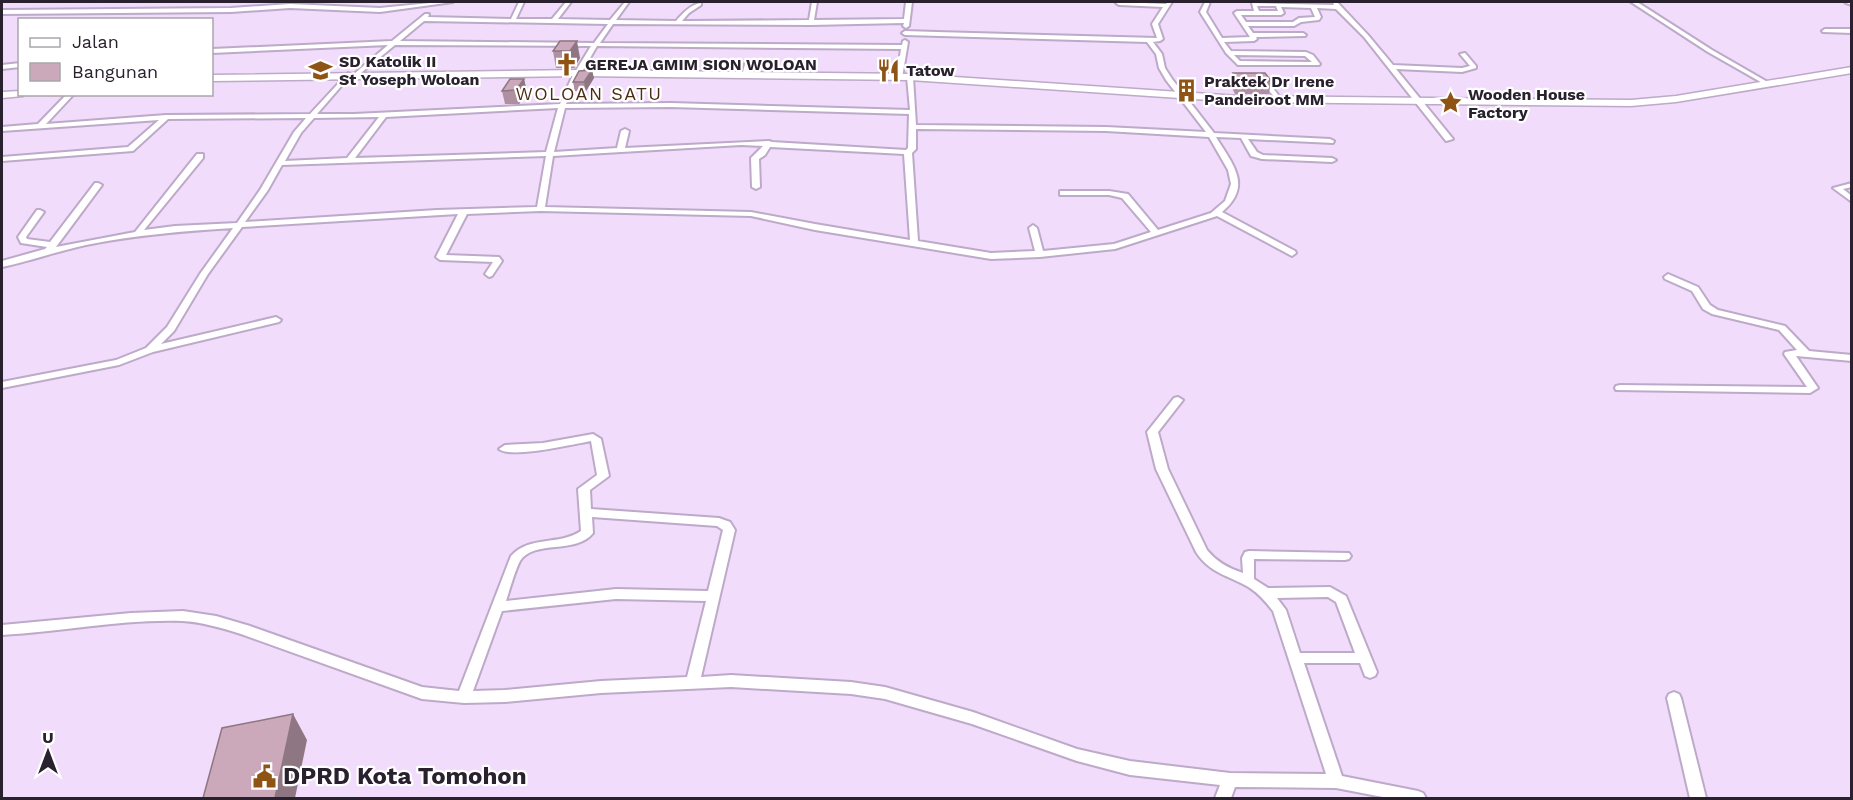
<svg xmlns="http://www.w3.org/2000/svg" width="1853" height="800" viewBox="0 0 1853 800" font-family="'Work Sans',sans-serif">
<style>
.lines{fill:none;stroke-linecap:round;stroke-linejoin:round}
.minor-casing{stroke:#bda9c8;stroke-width:4}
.secondary-casing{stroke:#bda9c8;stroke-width:3}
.minor{fill:#fff;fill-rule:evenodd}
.secondary{fill:#fff;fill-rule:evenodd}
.wall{fill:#af90a0}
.shaded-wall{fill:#8e7682}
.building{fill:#cba8ba;stroke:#8e7682;stroke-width:1.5}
.labels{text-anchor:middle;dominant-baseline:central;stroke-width:4.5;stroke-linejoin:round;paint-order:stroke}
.far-poi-label{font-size:16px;font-weight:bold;fill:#29212d;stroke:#fff;text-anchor:start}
.far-quarter-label{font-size:18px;letter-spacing:1.5px;fill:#4b2d11;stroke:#fff}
.near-poi-label{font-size:24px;font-weight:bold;fill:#29212d;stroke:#fff;text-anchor:start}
</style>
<rect width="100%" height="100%" fill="#f1dcfc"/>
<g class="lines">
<defs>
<g id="minor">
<path d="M440,2H453L380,12L290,8L231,12L2,14V10L231,8L290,4L380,8Z"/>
<path d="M519,2H524L516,19H552L566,2H571L558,19L610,20L625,2H629L616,20L676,21C682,14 691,4 701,3V5L689,13L682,21H689L809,20L812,2H817L814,20L904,19L906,2H912L909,26L906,28L903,26L904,23L811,25L613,24L600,43L902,45L903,41L905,40L908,42L902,78L897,77L901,49L597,46L579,77L566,104L671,103L910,110L907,77L910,75L913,77L916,125L1106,127L1206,132L1166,80L1159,68L1156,54L1147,42L905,35L902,33L905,31L937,32L1157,38L1152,24L1163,7L1119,5L1116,3L1122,2L1166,4L1168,2H1172L1158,24L1163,39L1160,41L1153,42L1162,54L1165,68L1172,79L1214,133L1330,139L1334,141L1333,143L1248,139L1257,152L1263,155L1332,158L1336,160L1332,162L1262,159L1251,156L1241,138L1216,137C1233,165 1253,186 1222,212L1295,251L1296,253L1292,256L1217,216L1115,249L1040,257L991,259L815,230L751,216L541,211L467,214L446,255L499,257L502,261L492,276L489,277L485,274L493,262L440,260L436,257L458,214L242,227L208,274L174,331L161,344L276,317L281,320L279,322L153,352L119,365L2,388V382L116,360L146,348L167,327L200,274L233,228C184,231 135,235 86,245C58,251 30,261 2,267V261L45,249L47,247L21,243L18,237L37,210H40L44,212L26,237L27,239L50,242L95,183H98L102,185L56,247L135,232L197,154H203V158L144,230L175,226L237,223L260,190L294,132L306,118L168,119L133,151L2,161V157L128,147L159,120L2,131V127L38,124L67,94H74L46,124L166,115L310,114L348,73L351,75L350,76L317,114H354L560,104L572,77L591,46L395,45L356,77L353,75L354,74L388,45L212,53V49L392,41L425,14H429L428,17L511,19ZM424,21L608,24L594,43L400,41ZM671,107L909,114L908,148L906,150L772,142L769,141L625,148L629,131L625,129L621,131L617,148L554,152L565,108ZM558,108L546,152L355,158L386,117ZM379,117L347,158L285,161L301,133L314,118ZM916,129L1106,131L1209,137L1228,170L1231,184L1225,201L1211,213L1158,230L1128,194L1109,191H1060V195H1109L1122,198L1151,232L1114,244L1043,251L1037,228L1033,225L1029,228L1035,251L991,253L918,241L912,153L916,149ZM741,145L763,146L751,158L752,187L756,189L760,187L759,159L765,155L770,147L904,154L910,240L815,224L751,212L545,207L553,156ZM546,156L537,207L437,210L245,222L268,190L282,165Z"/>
<path d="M1205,2H1210L1206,12L1222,38L1250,37L1234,13L1237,11H1254L1252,3L1334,5L1333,2H1337L1368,35L1393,65L1462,68L1470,66L1460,54L1465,53L1476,66V68L1462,72L1396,69L1453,139L1446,141L1364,37L1336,9L1317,8L1321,17L1319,20L1301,22L1294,26H1248L1253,33H1303L1306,35L1305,36L1256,37L1257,39L1254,41L1224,42L1231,51L1306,52L1313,55L1320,64L1319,65H1238L1226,53L1200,12ZM1257,6H1276L1278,11H1259ZM1281,7L1311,8L1315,17L1299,18L1293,22H1246L1241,15H1281L1284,13ZM1234,55L1305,56L1312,62L1240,61Z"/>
<path d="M1631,2H1637L1712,50L1771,84L1766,85L1708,52Z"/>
<path d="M1845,2H1852V5L1846,3Z"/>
<path d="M1825,29H1852V33L1823,32L1822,31Z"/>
<path d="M748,62L751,64L747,75L742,76L745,64Z"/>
<path d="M20,63V67L2,69V65Z"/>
<path d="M1259,75H1263L1282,100L1281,101H1277L1258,76Z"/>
<path d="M1852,183V187L1843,189L1852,196V202L1833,188Z"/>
<path d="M1668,274L1698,287L1710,305L1718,310L1785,326L1809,351L1852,355V361L1796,356L1818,388L1810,393L1616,390L1615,388L1616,386L1620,385L1807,387L1784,354L1785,352L1797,350L1779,330L1712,314L1703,309L1692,291L1665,279L1664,277Z"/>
<path d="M1178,397L1183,400L1158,432L1168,469L1207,550C1217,562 1228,568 1243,573L1242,558L1245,552L1249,551L1349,553L1351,556L1349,559L1345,560L1254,559V579L1268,588L1330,587L1346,596L1377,672L1375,676L1370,678L1365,676L1360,663H1304L1342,776L1418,791L1423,793L1426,798H1388L1336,788L1235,787L1231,798H1215L1220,785L1130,775L1077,761L972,724L885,699L851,694L731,687L601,693L505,702L464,703L422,699L241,634C222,628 202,622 182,621C122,619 61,632 2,635V625L131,613L183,611L216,616L250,626L422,687L459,691L511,556C530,535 559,546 581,531L578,489L597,475L591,441C574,444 511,459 499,449L505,445L543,443L593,434L601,439L609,476L590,490L591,509L719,518L730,522L735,530L701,677L731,675L851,682L885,687L973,712L1077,749L1130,761L1230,773L1326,774L1273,611C1266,602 1259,594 1250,588C1230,576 1209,573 1196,552L1156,469L1147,432L1174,398ZM592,517L717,526L723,530L708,591L616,589L506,601C510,589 514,573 520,561C534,539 576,555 593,533ZM1328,597L1336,602L1355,653H1300L1286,610L1277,598ZM616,599L706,601L687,677L601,681L505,690L473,691L502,611Z"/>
<path d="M1674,692L1679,694L1681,698L1706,798H1690L1667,698L1669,694Z"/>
</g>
<g id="secondary">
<path d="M1852,67V73L1676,102L1631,106L1239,102L910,80L578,76L212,81V75L578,70L910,74L1239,96L1631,100L1676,96Z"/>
<path d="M20,91V94H24L23,96L2,98V92Z"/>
</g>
</defs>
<use href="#minor" class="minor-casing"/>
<use href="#secondary" class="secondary-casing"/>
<use href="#minor" class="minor"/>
<use href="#secondary" class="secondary"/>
</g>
<g class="wall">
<path d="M560,41L580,58L574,68H556L553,51Z"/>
<path d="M1233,73L1271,81L1269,94H1235L1231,86Z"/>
<path d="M594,78L586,91H575L573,82Z"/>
<path d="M524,79L527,92L519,104H505L502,91Z"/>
</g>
<g class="shaded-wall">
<path d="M577,41L580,58L574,68L570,51Z"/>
<path d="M592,70L594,78L586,91L584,82Z"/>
<path d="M524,79L527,92L519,104L516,90Z"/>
<path d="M293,714L307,740L295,798H275Z"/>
</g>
<g class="building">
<path d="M560,41H577L570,51H553Z"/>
<path d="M592,70L584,82H573L579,71Z"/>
<path d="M1233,73H1265L1271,81L1238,80Z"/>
<path d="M510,79H524L516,90L502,91Z"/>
<path d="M293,714L275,798H203L222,728Z"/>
</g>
<defs>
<symbol id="church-bare" viewBox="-9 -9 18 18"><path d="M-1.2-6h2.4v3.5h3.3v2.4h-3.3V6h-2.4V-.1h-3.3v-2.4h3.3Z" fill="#8f5413" stroke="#fff" stroke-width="2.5" paint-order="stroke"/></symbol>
<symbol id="school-bare" viewBox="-9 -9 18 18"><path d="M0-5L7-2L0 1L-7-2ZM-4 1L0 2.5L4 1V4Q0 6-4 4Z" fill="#8f5413" stroke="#fff" stroke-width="2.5" paint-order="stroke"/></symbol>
<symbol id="restaurant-bare" viewBox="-9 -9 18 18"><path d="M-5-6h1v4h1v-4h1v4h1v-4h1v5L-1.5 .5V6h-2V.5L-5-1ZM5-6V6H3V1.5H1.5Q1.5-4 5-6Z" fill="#8f5413" stroke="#fff" stroke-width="2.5" paint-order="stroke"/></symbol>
<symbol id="building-bare" viewBox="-9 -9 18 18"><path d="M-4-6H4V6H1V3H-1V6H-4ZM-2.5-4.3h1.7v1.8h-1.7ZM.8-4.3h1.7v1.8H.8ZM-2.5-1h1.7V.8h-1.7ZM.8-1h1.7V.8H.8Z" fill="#8f5413" stroke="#fff" stroke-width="2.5" paint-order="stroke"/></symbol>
<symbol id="sight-bare" viewBox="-9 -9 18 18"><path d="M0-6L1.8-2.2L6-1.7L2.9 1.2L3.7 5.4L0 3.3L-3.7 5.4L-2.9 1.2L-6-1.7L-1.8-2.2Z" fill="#8f5413" stroke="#fff" stroke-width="2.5" paint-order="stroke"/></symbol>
<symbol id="civic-bare" viewBox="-9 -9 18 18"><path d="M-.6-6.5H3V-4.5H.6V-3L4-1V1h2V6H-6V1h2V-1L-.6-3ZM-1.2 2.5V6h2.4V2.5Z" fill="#8f5413" stroke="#fff" stroke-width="2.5" paint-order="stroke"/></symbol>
</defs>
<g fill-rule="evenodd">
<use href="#church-bare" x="550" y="48" width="33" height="33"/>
<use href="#school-bare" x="304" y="54" width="33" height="33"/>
<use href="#restaurant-bare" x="872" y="54" width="33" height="33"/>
<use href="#building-bare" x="1170" y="74" width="33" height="33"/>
<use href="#sight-bare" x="1434" y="86" width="33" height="33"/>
<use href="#civic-bare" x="248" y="760" width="33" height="33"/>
</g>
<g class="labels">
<g class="far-poi-label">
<text x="339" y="61">SD Katolik II<tspan x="339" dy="18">St Yoseph Woloan</tspan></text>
<text x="585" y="64">GEREJA GMIM SION WOLOAN</text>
<text x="906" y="70">Tatow</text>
<text x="1204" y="81">Praktek Dr Irene<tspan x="1204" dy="18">Pandeiroot MM</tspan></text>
<text x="1468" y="94">Wooden House<tspan x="1468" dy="18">Factory</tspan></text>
</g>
<g class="far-quarter-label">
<text x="589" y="93">WOLOAN SATU</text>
</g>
<g class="near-poi-label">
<text x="283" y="776">DPRD Kota Tomohon</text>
</g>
</g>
<rect width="1853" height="800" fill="none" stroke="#29212d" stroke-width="6"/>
<rect x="18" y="18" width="195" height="78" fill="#ffffff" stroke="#a9a6ab" stroke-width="1.5"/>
<rect x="30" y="38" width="30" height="9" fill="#ffffff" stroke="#a9a6ab" stroke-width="1.5"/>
<text x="72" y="48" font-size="18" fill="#29212d">Jalan</text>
<rect x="30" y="63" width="30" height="18" fill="#cba8ba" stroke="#a9a6ab" stroke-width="1.5"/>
<text x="72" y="78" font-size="18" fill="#29212d">Bangunan</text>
<g transform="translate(48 752)" stroke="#ffffff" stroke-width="4.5" paint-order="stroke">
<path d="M0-4.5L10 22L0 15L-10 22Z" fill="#29212d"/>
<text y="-9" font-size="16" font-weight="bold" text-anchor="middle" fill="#29212d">U</text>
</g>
</svg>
